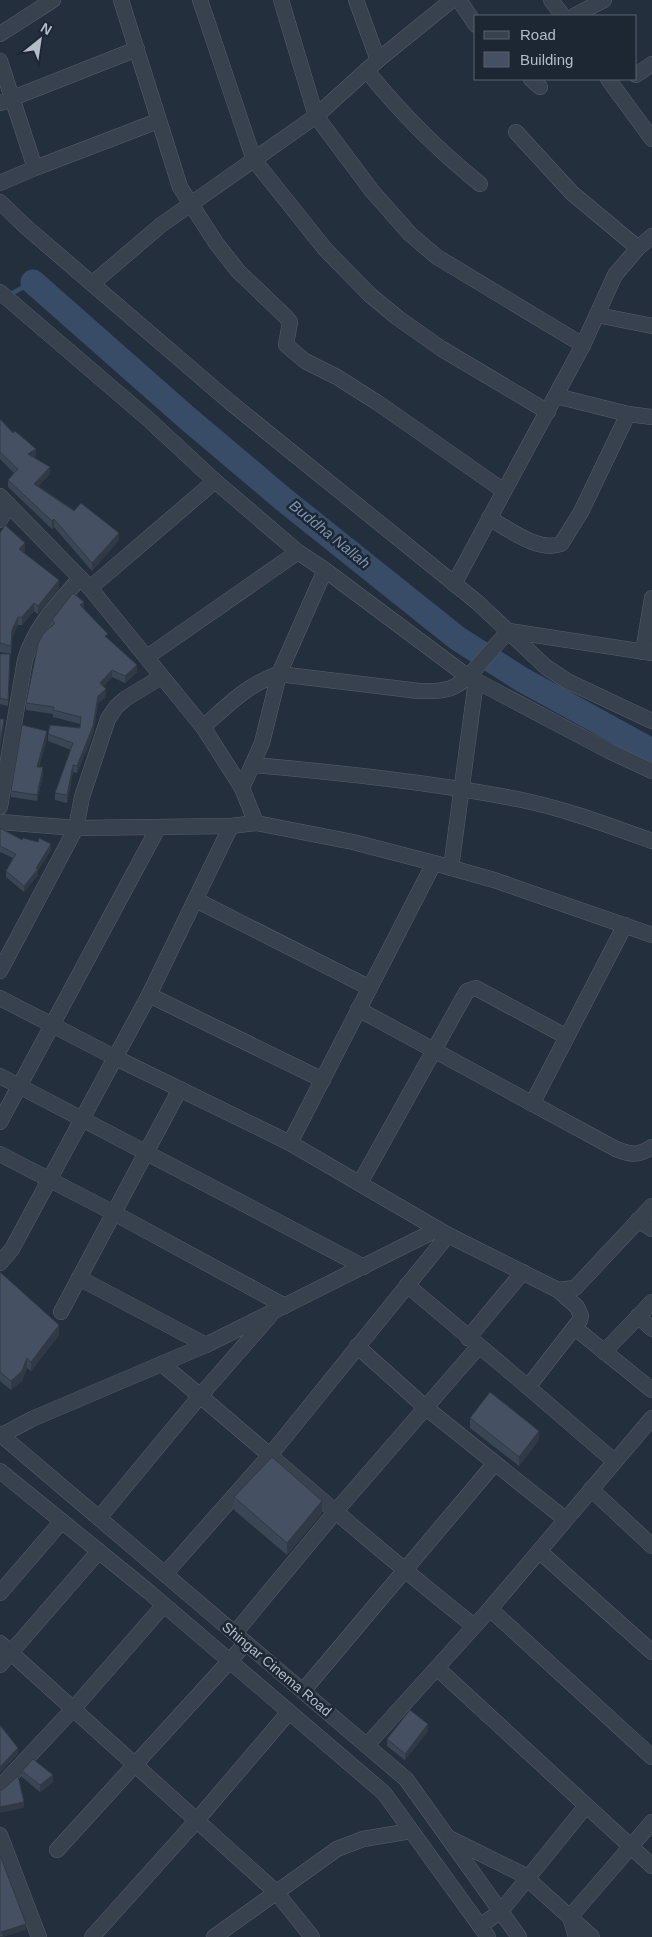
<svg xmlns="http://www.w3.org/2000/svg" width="652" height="1937" viewBox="0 0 652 1937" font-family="Arial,sans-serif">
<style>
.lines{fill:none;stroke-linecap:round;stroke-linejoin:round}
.stream{stroke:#394c67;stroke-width:4.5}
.river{stroke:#394c67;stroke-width:25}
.minor-casing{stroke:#565f6c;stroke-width:16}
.minor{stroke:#38414e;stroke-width:15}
.wall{fill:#3b4654}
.shaded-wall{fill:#303945}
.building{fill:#455162;stroke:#303945}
.labels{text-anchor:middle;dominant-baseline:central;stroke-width:5;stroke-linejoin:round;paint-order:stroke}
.street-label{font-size:14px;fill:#b4bcc9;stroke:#1d2633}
.water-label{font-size:15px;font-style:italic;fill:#7c92b1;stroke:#1d2633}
</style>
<rect width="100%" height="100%" fill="#242f3e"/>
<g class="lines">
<path class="stream" d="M7,296L33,282"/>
<path class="river" d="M33,282L186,417L283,499L457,638L521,679L652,751"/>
<defs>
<g id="minor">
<path d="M121,0L180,187L216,243L238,271L286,317L290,322L286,345L305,361L337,377L378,403L504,491"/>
<path d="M200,0L254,160L325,249L370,295L398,318L442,349L548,412"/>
<path d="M281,0L316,116L372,191L410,234L437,257L583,345"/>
<path d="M356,0L378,60"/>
<path d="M459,0L476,25"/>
<path d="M551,0L563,16"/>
<path d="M574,16L604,0"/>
<path d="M0,34L53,0"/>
<path d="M0,61L35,168L0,183"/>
<path d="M367,71C401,113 438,150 480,184"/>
<path d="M636,75L652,64"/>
<path d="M531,79L540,87"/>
<path d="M608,79L652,139"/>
<path d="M0,103L137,49"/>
<path d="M516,132L572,193L638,248"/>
<path d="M35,168L158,121"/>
<path d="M0,202L26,227L231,403L477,602L546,667L567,681L652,721"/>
<path d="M93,283L161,225L316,116L378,60L452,0"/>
<path d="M0,292L147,418L215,481L298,552L325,570L467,676L609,751L652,771"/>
<path d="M597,315L652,326"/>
<path d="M556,396L628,414L652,417"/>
<path d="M0,496L90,588L203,727L242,788L256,823"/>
<path d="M489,518C509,529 537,552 561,544L581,512L628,414"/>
<path d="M0,520L9,505"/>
<path d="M454,584L583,345L615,275L638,248L652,236"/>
<path d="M90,588L215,481"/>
<path d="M643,652L652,598"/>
<path d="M147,657L298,552"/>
<path d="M203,727C227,706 249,683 279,674L419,691C432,691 446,692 457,685C471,678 494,645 509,631L652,653"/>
<path d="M253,765C341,773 430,782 517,799C563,808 608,825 652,841"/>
<path d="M242,788L262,743L279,674L325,570"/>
<path d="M0,807L25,660C35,626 57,605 80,578"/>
<path d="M0,822L76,828L231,826L256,823L353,842L434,863L494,880L652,935"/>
<path d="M451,868L476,681"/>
<path d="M196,900L370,988"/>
<path d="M0,971L76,828L82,797L108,719L116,707L125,699L161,677"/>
<path d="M149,995L323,1080"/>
<path d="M0,998L116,1058L290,1143L448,1235L558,1290L575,1288L652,1206"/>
<path d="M358,1009L616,1149C631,1155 638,1156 652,1147"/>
<path d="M0,1076L364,1267"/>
<path d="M532,1104L625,925"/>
<path d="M0,1122L158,828"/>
<path d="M290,1143L434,863"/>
<path d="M0,1154L114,1213L285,1306"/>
<path d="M360,1183L467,991L476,988L567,1037"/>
<path d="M638,1220L652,1229"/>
<path d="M0,1263L12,1249L149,995L231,826"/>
<path d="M79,1278L206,1345"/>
<path d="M407,1285L528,1387"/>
<path d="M558,1290L577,1307L581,1316L580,1320L528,1387L614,1461"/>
<path d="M61,1312L180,1089"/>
<path d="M638,1316L652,1329"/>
<path d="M575,1328L652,1390"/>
<path d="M468,1338L523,1272"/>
<path d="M357,1346L425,1407L565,1519"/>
<path d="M604,1352L652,1302"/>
<path d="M162,1364C267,1451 367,1542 474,1626"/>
<path d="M0,1434L406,1779L519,1937"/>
<path d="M0,1436L32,1419L206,1345L438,1229"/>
<path d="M0,1471L149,1592L384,1793L488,1937"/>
<path d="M591,1489L652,1546"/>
<path d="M99,1518L200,1396L269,1317"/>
<path d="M539,1551L652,1652"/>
<path d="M165,1574L271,1454L448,1235"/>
<path d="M0,1593L62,1521"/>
<path d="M490,1609L652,1757"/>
<path d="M235,1633L336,1511L479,1346"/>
<path d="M0,1643L276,1892L312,1937"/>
<path d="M0,1665L99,1551"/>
<path d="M437,1668L652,1866"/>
<path d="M303,1691L495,1463"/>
<path d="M367,1745L490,1609L652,1418"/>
<path d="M0,1787L74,1708L164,1605"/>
<path d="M0,1835L39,1937"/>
<path d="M451,1839L522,1874L592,1937"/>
<path d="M57,1850L246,1643"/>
<path d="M480,1926L501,1911L586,1806"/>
<path d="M92,1937L197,1820L289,1712"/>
<path d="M214,1937L337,1849L363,1839L411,1831"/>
<path d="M576,1937L570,1917L652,1822"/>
</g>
</defs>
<use href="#minor" class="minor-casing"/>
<use href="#minor" class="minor"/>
</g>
<g class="wall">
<path d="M0,419L36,456L34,457L50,474L38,486L119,540L92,571L54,527L52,529L8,487V480L14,473L0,459Z"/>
<path d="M0,533L25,552L24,553L59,588L38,614L34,611L22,625H18L12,638L11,654L0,652Z"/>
<path d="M84,609L108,639L137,672L125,683L112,677L103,687L106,697L98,703L93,734L77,773L73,772L67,803L55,800V793L71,750L48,741V734L80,728V724L53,717V714L26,710V703L52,626V620Z"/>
<path d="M0,654L10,661L8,706L0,704Z"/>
<path d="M47,738L39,767L43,774L37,801L11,797V791Z"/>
<path d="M0,828L22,840L51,850L38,870V875L24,892L6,877V871L13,858L0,852Z"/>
<path d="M0,1272L59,1335L31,1371L27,1368L22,1381L11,1390L0,1381Z"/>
<path d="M470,1418L539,1440L519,1466L470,1428Z"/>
<path d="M234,1497L322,1513L287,1555L234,1510Z"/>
<path d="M428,1731L405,1760L387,1746V1739Z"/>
<path d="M22,1771L53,1782L40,1792L22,1777Z"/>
</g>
<g class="shaded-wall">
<path d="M36,449V456L28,462V454Z"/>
<path d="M50,467V474L34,491V484Z"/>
<path d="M54,519V527L52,529V521Z"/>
<path d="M119,533V540L92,571V563Z"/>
<path d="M25,543V552L19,557V549Z"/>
<path d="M59,580V588L38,614V606Z"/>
<path d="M84,602V609L80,605Z"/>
<path d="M34,603V611L22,625V617Z"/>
<path d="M18,617V625L12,638L11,654L12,630Z"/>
<path d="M137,665V672L125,683V676Z"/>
<path d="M112,670V677L100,690V683Z"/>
<path d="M106,689V697L98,703L93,734L77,773V766L98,696Z"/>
<path d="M4,719V727L0,751V743Z"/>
<path d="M47,731V738L37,773V767Z"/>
<path d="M73,765V772L67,803V795Z"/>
<path d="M43,767V774L37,801V795Z"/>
<path d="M51,844V850L38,870V875L24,892V886Z"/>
<path d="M59,1325V1335L31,1371V1362Z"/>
<path d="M27,1358V1368L22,1381L11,1390V1381Z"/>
<path d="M539,1431V1440L519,1466V1457Z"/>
<path d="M322,1501V1513L287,1555V1543Z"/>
<path d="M428,1724V1731L405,1760V1754Z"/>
<path d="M18,1748V1754L0,1773V1767Z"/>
<path d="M53,1775V1782L40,1792V1785Z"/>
<path d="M24,1802V1808L0,1813V1807Z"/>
<path d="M26,1924V1930L3,1937H0L1,1932Z"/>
</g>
<g class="building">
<path d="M0,419L13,433L15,431L36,449L28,454L50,467L34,484L74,511L81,503L119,533L92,563L54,519L52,521L8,480L18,469L0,452Z"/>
<path d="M5,525L25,543L19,549L59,580L38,606L34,603L22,617H18L12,630L11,646L0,643V533Z"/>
<path d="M73,593L84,602L80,605L108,634L105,636L137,665L125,676L112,670L100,683L106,689L98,696L93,726L77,766L73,765L67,795L55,793L73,743L48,734L50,725L80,728L81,717L53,710L54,707L26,703L38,644L43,634L55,623L52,620Z"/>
<path d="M0,654H10L8,700L0,698Z"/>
<path d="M0,719H4L0,743Z"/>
<path d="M22,725L47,731L37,767H43L37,795L11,791Z"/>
<path d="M0,828L22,840L23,838L38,842L39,838L51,844L36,868L38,869L24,886L6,871L16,854L0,846Z"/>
<path d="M0,1272L59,1325L31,1362L27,1358L22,1371L11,1381L0,1372Z"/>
<path d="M490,1392L539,1431L519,1457L470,1418Z"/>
<path d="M272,1457L322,1501L287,1543L234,1497Z"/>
<path d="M410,1710L428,1724L405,1754L387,1739Z"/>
<path d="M0,1725L18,1748L0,1767Z"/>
<path d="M33,1759L53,1775L40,1785L22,1771Z"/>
<path d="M18,1776L24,1802L0,1807V1790H2Z"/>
<path d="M0,1855L26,1924L1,1932L3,1936L0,1937Z"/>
</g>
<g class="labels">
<g class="street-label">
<text transform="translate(277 1669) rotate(40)">Shingar Cinema Road</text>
</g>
<g class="water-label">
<text transform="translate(330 534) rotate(39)">Buddha Nallah</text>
</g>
</g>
<rect x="474" y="15" width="162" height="65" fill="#1d2633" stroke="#59626f"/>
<rect x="484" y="31" width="25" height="8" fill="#38414e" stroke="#59626f"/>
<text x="520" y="40" font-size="15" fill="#b4bcc9">Road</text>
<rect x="484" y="52" width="25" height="15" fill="#455162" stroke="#59626f"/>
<text x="520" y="65" font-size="15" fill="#b4bcc9">Building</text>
<g transform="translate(40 40) rotate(30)" stroke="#1d2633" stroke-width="4" paint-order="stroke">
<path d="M0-4L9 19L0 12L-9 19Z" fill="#b4bcc9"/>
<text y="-8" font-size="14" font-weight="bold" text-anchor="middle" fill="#b4bcc9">N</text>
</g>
</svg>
